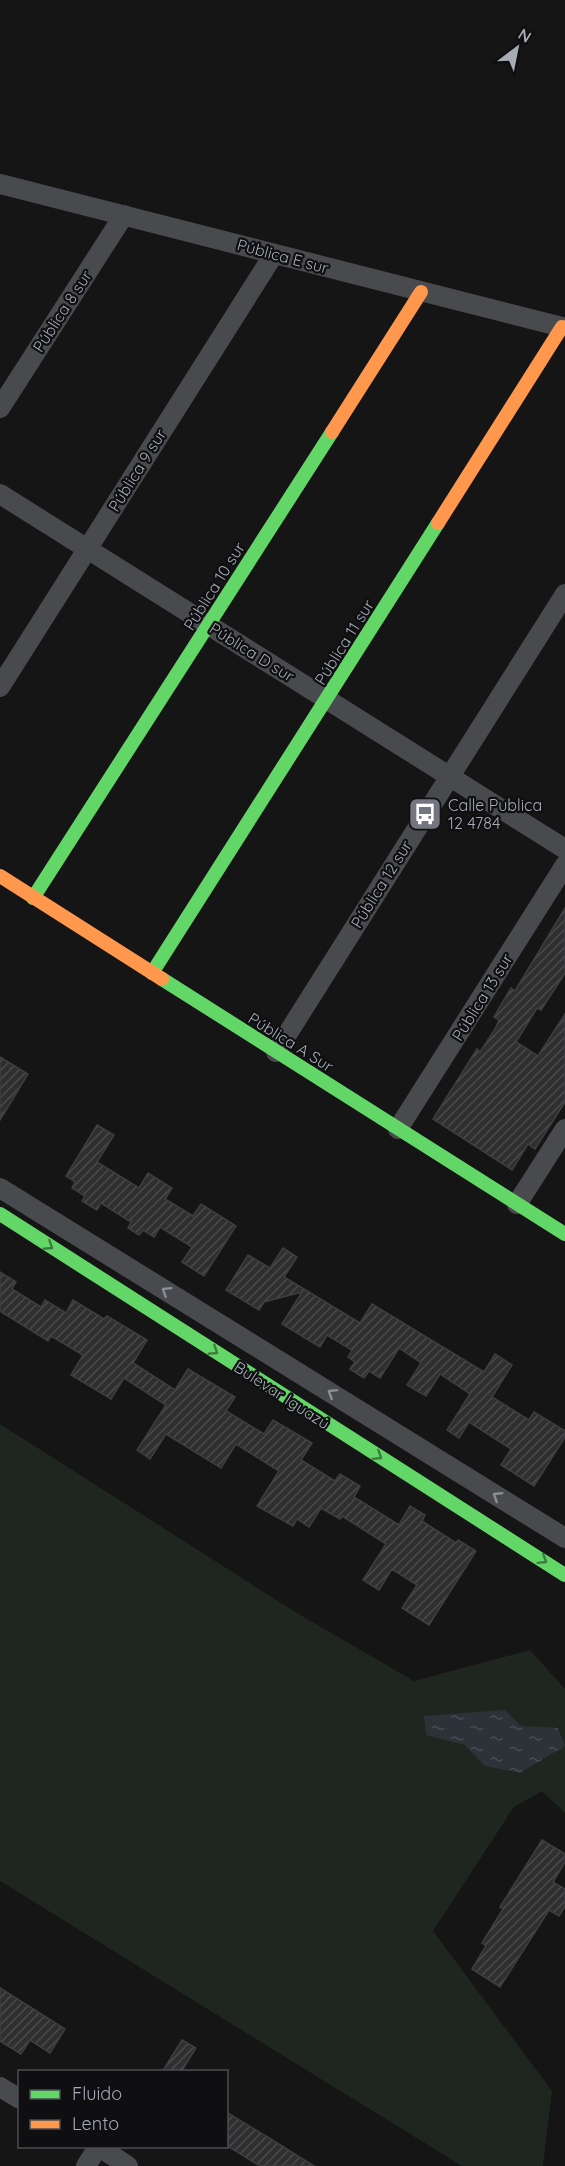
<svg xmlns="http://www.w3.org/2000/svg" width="565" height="2166" viewBox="0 0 565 2166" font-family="Quicksand,sans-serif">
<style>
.grass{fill:#1f251f}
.water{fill:url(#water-ripples)}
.building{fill:url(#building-hatch);stroke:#3d3e41;stroke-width:1.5}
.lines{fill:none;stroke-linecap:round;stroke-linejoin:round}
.street{stroke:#494a4e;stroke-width:20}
.fast{stroke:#63d668;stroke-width:14}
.slow{stroke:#ff974d;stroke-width:14}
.oneway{stroke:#3d7c41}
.oneway2{stroke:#8a8e97}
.labels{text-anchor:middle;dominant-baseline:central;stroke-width:4.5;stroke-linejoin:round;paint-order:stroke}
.street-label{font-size:16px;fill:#a6abb6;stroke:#0f0f11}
.poi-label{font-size:16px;fill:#a6abb6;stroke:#0f0f11;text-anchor:start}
</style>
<defs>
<pattern id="water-ripples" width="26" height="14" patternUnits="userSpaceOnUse" patternTransform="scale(1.5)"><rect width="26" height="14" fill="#2b3238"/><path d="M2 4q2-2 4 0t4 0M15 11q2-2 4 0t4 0" fill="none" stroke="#474d53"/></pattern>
<pattern id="building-hatch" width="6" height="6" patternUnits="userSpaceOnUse" patternTransform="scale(1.5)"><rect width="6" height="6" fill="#2f2f30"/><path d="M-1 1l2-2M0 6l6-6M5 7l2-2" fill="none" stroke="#4a4a4c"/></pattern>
</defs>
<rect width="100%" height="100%" fill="#151515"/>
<path class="grass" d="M0,1424L297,1613L414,1681L530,1650L565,1689V1813L542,1791L514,1807L433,1931L552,2091L543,2166H462L0,1881Z"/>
<path class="water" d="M505,1710L521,1726L558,1728L565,1746L520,1773L485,1766L465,1745L426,1735L424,1716Z"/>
<g class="building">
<path d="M565,908V973L541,1010L537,1008L516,1042L538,1056L565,1014V1102L535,1149L528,1144L512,1170L433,1119L477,1049L480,1052L495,1029L499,1020L494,1017L502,1003L511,988L515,991Z"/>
<path d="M0,1057L28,1074L0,1120Z"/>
<path d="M97,1125L114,1135L97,1162L139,1188L148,1173L172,1188L165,1199L193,1216L201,1204L236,1226L204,1276L182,1262L192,1247L160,1227L154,1237L143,1230L139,1235L128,1228L131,1222L101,1203L97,1210L82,1201L85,1196L72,1188L75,1182L66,1176Z"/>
<path d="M283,1248L297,1257L284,1277L360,1323L372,1304L484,1372L495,1354L512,1365L492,1397L529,1420L534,1412L565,1431V1437L534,1486L501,1465L511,1449L469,1422L459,1438L447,1430L470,1394L440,1374L426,1396L407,1385L421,1363L399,1348L380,1378L369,1371L364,1378L350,1369L355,1362L348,1357L352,1350L327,1335L320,1347L282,1324L302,1292L264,1302L259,1310L226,1290L248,1255L270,1268Z"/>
<path d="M0,1272L16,1282L12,1289L41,1307L45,1300L66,1313L73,1300L104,1319L107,1316L147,1340L133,1363L175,1390L188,1369L235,1397L226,1411L264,1434L273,1420L312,1443L301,1460L335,1481L340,1474L360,1486L354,1497L399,1525L410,1506L425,1515L422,1521L456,1543L458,1540L476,1551L429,1625L402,1608L417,1585L392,1569L379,1590L363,1580L386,1544L342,1516L340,1519L321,1508L309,1527L297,1519L293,1526L257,1506L279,1471L236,1444L221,1468L166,1434L150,1459L137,1450L166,1405L124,1378L111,1399L71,1375L83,1355L51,1336L48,1341L0,1311Z"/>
<path d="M542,1840L565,1854V1862L553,1882L565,1889V1906L559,1916L549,1910L500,1987L472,1969L486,1946L482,1943L503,1909L500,1907Z"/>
<path d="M0,1988L65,2029L50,2053L30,2040L21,2054L0,2041Z"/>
<path d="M182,2040L196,2048L181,2072H162Z"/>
<path d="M226,2112L274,2141L314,2166H260L226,2145Z"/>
</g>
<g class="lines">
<g class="street">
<path d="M0,184L562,327"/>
<path d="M0,408L124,215"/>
<path d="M0,494L565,849"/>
<path d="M0,687L274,254"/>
<path d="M276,1052L565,594"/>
<path d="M398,1129L565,865"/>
<path d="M0,1188L565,1538"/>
<path d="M517,1204L565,1129"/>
<path d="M0,2087L20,2099"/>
<path d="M98,2146L128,2166"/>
<path d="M86,2166L98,2147"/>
</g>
<g class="fast">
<path d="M33,898L332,432"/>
<path d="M152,973L438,523"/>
<path d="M162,979L565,1234"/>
<path d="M0,1214L565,1575"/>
</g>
<g class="slow">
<path d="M332,432L421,292"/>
<path d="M438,523L562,327L565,328"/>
<path d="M0,876L162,979"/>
</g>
</g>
<defs><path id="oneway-chevron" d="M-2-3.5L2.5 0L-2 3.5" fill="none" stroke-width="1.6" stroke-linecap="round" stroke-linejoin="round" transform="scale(1.5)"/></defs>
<g class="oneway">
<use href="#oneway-chevron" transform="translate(49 1246) rotate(33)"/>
<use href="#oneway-chevron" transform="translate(214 1351) rotate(33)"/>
<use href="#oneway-chevron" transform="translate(378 1456) rotate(32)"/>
<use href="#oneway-chevron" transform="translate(543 1560) rotate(32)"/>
</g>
<g class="oneway2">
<use href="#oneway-chevron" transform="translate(166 1291) rotate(-148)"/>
<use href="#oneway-chevron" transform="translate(332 1393) rotate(-148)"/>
<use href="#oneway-chevron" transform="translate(497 1496) rotate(-148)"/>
</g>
<defs>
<symbol id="bus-square" viewBox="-11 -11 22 22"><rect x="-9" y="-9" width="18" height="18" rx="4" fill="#73767e" stroke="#0f0f11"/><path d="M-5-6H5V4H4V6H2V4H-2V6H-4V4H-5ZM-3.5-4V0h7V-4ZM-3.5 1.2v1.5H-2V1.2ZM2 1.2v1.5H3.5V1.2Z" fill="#fff"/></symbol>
</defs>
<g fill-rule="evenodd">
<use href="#bus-square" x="406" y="795" width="38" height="38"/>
</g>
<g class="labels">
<g class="street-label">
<text transform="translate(283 256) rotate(15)">Pública E sur</text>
<text transform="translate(62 311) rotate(-57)">Pública 8 sur</text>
<text transform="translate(137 470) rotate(-58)">Pública 9 sur</text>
<text transform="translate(214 586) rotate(-58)">Pública 10 sur</text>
<text transform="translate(344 642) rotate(-58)">Pública 11 sur</text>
<text transform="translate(252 652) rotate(32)">Pública D sur</text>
<text transform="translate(381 884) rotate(-58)">Pública 12 sur</text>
<text transform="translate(482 997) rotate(-58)">Pública 13 sur</text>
<text transform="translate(291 1042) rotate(32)">Pública A Sur</text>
<text transform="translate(282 1395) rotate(33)">Bulevar Iguazú</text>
</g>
<g class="poi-label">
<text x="448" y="805">Calle Publica<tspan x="448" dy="18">12 4784</tspan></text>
</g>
</g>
<rect x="18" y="2070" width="210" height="78" fill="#0f0f11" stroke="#4b4d53" stroke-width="1.5"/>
<rect x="30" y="2090" width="30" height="9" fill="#63d668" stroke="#4b4d53" stroke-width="1.5"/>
<text x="72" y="2100" font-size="18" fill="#a6abb6">Fluido</text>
<rect x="30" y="2120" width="30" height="9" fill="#ff974d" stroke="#4b4d53" stroke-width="1.5"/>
<text x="72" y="2130" font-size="18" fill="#a6abb6">Lento</text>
<g transform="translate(517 48) rotate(32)" stroke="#0f0f11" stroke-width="4.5" paint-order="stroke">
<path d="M0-4.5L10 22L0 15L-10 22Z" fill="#a6abb6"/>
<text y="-9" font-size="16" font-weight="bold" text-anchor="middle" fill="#a6abb6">N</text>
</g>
</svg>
